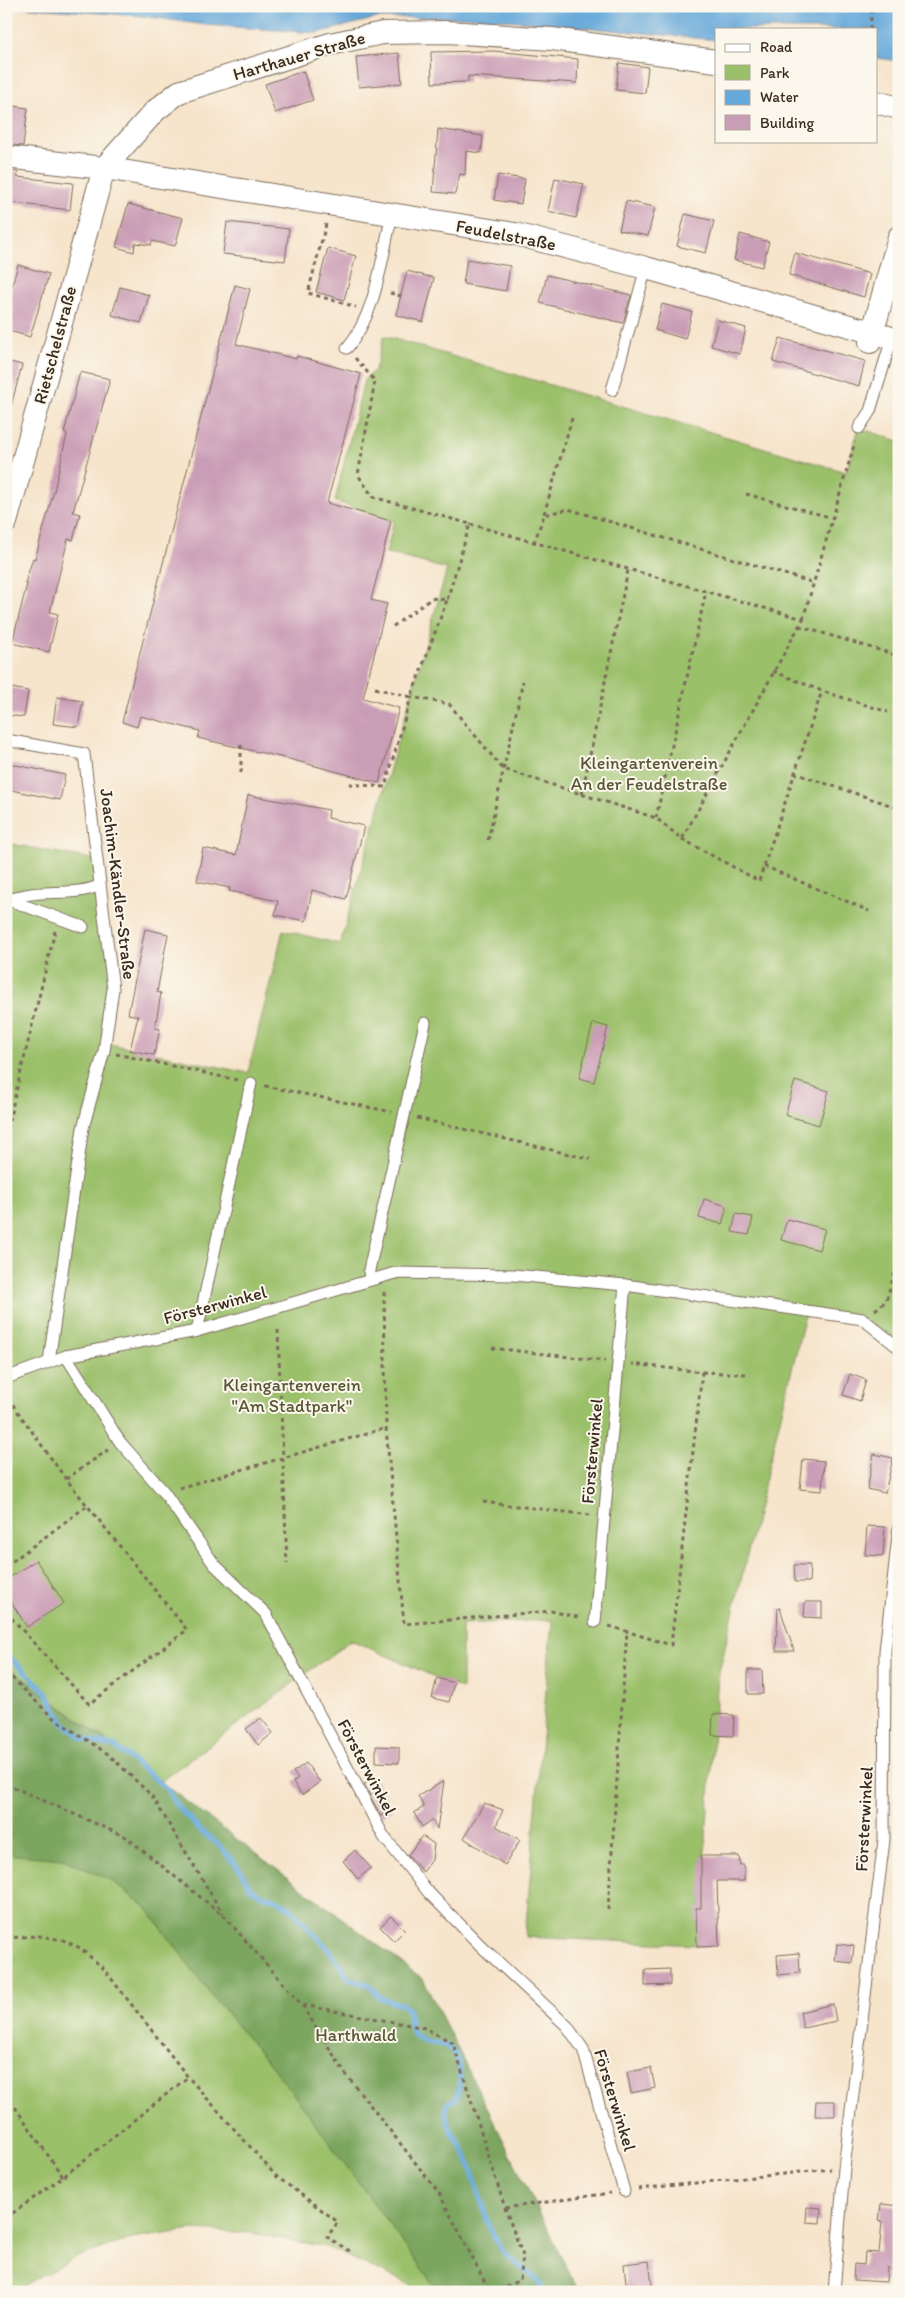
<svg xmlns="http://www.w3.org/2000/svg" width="905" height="2298" viewBox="0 0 905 2298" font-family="Itim,sans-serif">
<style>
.green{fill:#9bc06a;stroke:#6b7544}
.forest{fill:#7ca65e;stroke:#5c683e}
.water{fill:#65a8da;stroke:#50697c}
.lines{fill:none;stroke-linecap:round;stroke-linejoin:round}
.stream{stroke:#65a8da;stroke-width:5.5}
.building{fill:#ca9db6}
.lane-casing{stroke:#7c6b5b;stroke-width:13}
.street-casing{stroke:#7c6b5b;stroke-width:24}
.path{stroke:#7c6b5b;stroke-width:3;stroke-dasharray:4 4;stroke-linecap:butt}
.lane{stroke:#fff;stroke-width:11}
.street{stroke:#fff;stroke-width:22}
.labels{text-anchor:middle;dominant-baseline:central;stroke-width:4;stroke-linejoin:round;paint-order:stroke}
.street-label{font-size:18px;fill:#3b2a1e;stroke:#fbf7ec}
.park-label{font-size:18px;fill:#585735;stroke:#fbf7ec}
</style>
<rect width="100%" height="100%" fill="#fbf7ec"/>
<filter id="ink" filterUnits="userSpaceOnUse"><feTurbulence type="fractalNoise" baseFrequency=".02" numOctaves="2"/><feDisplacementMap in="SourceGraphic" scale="10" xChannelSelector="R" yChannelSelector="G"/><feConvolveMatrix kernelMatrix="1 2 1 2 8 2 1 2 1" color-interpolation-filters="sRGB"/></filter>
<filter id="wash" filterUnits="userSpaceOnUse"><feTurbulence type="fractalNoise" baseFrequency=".0096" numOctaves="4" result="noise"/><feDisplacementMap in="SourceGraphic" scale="20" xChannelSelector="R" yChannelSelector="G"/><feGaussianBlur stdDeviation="1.12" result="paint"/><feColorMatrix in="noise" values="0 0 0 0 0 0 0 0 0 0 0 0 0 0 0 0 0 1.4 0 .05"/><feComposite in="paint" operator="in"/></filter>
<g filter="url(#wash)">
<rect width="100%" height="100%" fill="#f6e4cb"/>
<g class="green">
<path d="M384,336L846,472L859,428L899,441V1348L863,1319L806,1311L718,1676L698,1945L525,1937L552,1620L462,1624V1689L351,1640L161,1781L6,1666V843L97,860L113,989L105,1043L248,1073L283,930L340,944L447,569L386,553L394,521L335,501L364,380L375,370Z"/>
<path d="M12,1853L63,1859L109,1879L145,1906L213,1997L284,2081L439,2292H420L401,2280L326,2247L252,2233L192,2230L131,2239L77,2257L12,2292H6V1854Z"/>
</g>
<path class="forest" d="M6,1666L423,1979L579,2292H439L284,2081L213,1997L145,1906L109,1879L63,1859L6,1854Z"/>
<path class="water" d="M6,6H899V61L876,58V29H716V40L477,17L377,18L317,33L206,25L143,16Z"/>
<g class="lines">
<path class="stream" d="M6,1654L46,1692L62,1721L73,1731L84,1739L116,1747L167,1789L175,1804L201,1831L218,1844L241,1871L250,1888L262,1895L277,1900L291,1909L331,1952L349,1979L370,1985L380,1998L403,2005L409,2011C410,2020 409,2031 417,2037C425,2045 438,2042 447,2047C465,2057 460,2081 457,2098L447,2103C440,2121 457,2136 464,2152C480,2183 482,2220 501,2249C513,2266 537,2272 544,2292"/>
</g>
<g id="blocks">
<g class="building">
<path d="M493,51L578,59L577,83L468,76V82L432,83L431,52Z"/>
<path d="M399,53L402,83L359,87L356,57Z"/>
<path d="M619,63L648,67L645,93L616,90Z"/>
<path d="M303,71L313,100L275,113L265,84Z"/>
<path d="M6,105L28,108L23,146L6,144Z"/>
<path d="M438,129L483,136L481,153L466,151L465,175L460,174L455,194L433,192Z"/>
<path d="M6,170L18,172L17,177L73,183L70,210L6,202Z"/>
<path d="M498,175L525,179L521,204L494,200Z"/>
<path d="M555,178L584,184L576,218L548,211Z"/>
<path d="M626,201L655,207L648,236L619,230Z"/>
<path d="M128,204L183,218L175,246L152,241L151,245L135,243L134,252L116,247Z"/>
<path d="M685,214L714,221L706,253L677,246Z"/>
<path d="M227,222L289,229L285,261L223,254Z"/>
<path d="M740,234L769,242L762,267L734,260Z"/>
<path d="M328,248L356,256L344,300L316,292Z"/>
<path d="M795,253L870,274L864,297L789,275Z"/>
<path d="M467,259L510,266L506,291L463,284Z"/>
<path d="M18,265L49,274L30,337L6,330V305Z"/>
<path d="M407,271L434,278L423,322L396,315Z"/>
<path d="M547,275L631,295L623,323L540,303Z"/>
<path d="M235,285L250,289L236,344L296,359L297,356L361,374L327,503L391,521L371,600L387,604L363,698L399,708L379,783L293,760L198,738L200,731L140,716L137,727L122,722Z"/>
<path d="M120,287L149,295L141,323L112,315Z"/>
<path d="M662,304L692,312L685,339L655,330Z"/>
<path d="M718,320L746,328L740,354L711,346Z"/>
<path d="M780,338L865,361L859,386L773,362Z"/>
<path d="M6,361L22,365L11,406H6Z"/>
<path d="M80,372L110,379L73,512L80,514L73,540L68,539L50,612L58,614L49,652L12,643L27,584L25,583L33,558L35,559L54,491L67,434L64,433Z"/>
<path d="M6,687L28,691L24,717L6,715Z"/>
<path d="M57,697L83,701L78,727L53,724Z"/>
<path d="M6,763L65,775L60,800L6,789Z"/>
<path d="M248,795L329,810L328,818L364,826L346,899L312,890L306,921L275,915L278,901L229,891L230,888L197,881L203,848L236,855Z"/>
<path d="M145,929L168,934L157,992L161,993L155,1028L160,1029L154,1055L130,1050L138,1016L128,1014Z"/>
<path d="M593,1023L608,1027L594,1082L579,1078Z"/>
<path d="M795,1081L829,1091L819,1125L785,1115Z"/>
<path d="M704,1199L727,1206L722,1224L699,1218Z"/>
<path d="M736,1214L753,1217L749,1235L732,1232Z"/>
<path d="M787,1219L825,1229L819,1250L781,1240Z"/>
<path d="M850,1374L866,1380L860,1401L843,1395Z"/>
<path d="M874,1454L893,1458L885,1493L867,1489Z"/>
<path d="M803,1459L824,1461L822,1491L800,1489Z"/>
<path d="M867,1526L885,1527L883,1556L865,1555Z"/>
<path d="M36,1560L64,1603L27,1627L6,1594V1580Z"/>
<path d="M794,1565H810L809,1582H795Z"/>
<path d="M805,1602H822V1618L804,1617Z"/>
<path d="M778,1608H780L794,1651H776Z"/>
<path d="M748,1670H762L763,1694H748Z"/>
<path d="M437,1678L454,1683L449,1702L432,1698Z"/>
<path d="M713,1714L734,1715L733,1736L712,1735Z"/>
<path d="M261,1718L273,1733L258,1745L246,1729Z"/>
<path d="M376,1746L399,1747V1763L376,1762Z"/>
<path d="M306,1763L320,1782L302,1795L293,1782L298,1778L293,1772Z"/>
<path d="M375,1779L392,1810L381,1816L364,1784Z"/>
<path d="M444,1781L437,1829L432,1820L422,1827L414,1813L424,1807L418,1796Z"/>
<path d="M484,1803L503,1810L496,1826L520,1840L505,1865L464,1838Z"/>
<path d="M422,1836L434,1844L432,1860L423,1872L408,1855Z"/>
<path d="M355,1850L371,1868L358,1879L343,1861Z"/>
<path d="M701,1856H739L740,1865H744V1881H717L719,1946L697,1947L696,1908H701Z"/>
<path d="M391,1916L405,1930L394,1941L380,1927Z"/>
<path d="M837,1944L854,1946L852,1963L835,1961Z"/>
<path d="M799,1953L800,1973L778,1975L777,1955Z"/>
<path d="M670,1969V1985L645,1986V1970Z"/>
<path d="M833,2004L836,2021L803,2028L800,2012Z"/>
<path d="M651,2068L655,2088L631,2093L627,2072Z"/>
<path d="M816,2101H835V2116H815Z"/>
<path d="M881,2204L899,2206V2274L887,2267L886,2282L853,2280L854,2264L864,2265L865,2252L879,2253L882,2222L879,2221Z"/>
<path d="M807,2207L821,2208L820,2223L806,2222Z"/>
<path d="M649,2261L653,2292H627L624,2264Z"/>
</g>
</g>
</g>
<g filter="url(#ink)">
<use href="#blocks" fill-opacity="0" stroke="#7c6b5b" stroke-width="1"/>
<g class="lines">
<defs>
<g id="lane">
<path d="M347,348C377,313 381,259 392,215"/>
<path d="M612,390L646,268"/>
<path d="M859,428L870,411L892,338"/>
<path d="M6,740L84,754L113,989L104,1051L83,1128L49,1361"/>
<path d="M9,900L83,927"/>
<path d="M6,904C24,885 74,899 100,885"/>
<path d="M370,1280L369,1270L425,1023"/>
<path d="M197,1331L251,1083"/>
<path d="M66,1356L120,1442L164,1492L214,1564L266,1614L384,1837L429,1893L482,1947L567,2026L583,2049L624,2191"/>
<path d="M6,1378L66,1356L197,1331L395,1273L513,1275L625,1285L863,1319L899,1348"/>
<path d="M595,1622L625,1285"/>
<path d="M834,2292L844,2168L884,1840L885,1651L899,1527"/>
</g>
<g id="street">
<path d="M876,102L899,108"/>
<path d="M6,157L104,168L155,111L179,92L330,44L383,33L447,32L552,39L716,61"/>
<path d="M870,342L899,237"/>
<path d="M6,522L104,168L515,234L646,268L899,340"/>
</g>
</defs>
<use href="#lane" class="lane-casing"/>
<use href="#street" class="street-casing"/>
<g class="path">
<path d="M870,29L872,6"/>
<path d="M326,224L308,293L356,307"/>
<path d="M390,293L401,296"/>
<path d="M355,358L375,381L358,475L373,497L470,524L447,600L432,598L392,627"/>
<path d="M746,494L833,518"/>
<path d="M544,514L573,415"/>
<path d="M534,543L544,515L568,509L814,583"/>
<path d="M803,619L855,442"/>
<path d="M799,626L899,656"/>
<path d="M773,671L822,691L888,712"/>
<path d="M375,688L411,697L447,600"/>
<path d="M241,745V776"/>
<path d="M794,773L899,808"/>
<path d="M349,784L385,787L411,697L449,704L503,769L656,818L682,839L803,619L470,524"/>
<path d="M582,794L628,570"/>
<path d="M656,818L706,591"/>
<path d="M682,839L759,881L822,691"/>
<path d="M488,840L523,681"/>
<path d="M764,866L869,911"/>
<path d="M116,1054L237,1080"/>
<path d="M265,1086L392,1112"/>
<path d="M417,1118L590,1159"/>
<path d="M7,1129L55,931"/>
<path d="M384,1292L386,1428L404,1624L551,1611L581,1618"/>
<path d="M875,1310L886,1301L899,1259"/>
<path d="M278,1330L287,1564"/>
<path d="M492,1348L605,1361"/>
<path d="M702,1372L746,1374"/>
<path d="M8,1398L66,1479"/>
<path d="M179,1488L386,1428"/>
<path d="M483,1502L590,1515"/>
<path d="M6,1566L88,1505"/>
<path d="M6,1612L89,1704L187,1630L66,1479L108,1450"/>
<path d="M609,1626L671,1645L702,1372L632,1364"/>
<path d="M6,1672L52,1717L108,1754L152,1796L223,1914"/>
<path d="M6,1784L126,1837L225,1917L302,2005L345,2073L439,2193L490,2292"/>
<path d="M608,1910L627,1631"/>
<path d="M6,1938L39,1936L63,1940L80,1948L103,1968L188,2077L276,2176L338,2222L327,2237L353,2253"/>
<path d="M303,2005L425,2028L453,2043L505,2208L523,2256L520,2280L494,2292"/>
<path d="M6,2094L63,2177"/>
<path d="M638,2189L831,2169"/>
<path d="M505,2208L610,2193"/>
<path d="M6,2218L63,2177L188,2077"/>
</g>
<use href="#lane" class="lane"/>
<use href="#street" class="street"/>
</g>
</g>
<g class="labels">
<g class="street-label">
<text transform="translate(299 56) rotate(-16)">Harthauer Straße</text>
<text transform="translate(506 235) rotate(11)">Feudelstraße</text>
<text transform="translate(55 345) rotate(-75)">Rietschelstraße</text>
<text transform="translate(118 884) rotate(83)">Joachim-Kändler-Straße</text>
<text transform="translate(215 1305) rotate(-15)">Försterwinkel</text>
<text transform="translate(592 1451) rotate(-85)">Försterwinkel</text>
<text transform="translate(367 1767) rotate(62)">Försterwinkel</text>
<text transform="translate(864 1819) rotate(-87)">Försterwinkel</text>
<text transform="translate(615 2100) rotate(73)">Försterwinkel</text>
</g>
<g class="park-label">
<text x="649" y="763">Kleingartenverein<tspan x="649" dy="21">An der Feudelstraße</tspan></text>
<text x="292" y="1385">Kleingartenverein<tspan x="292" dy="21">"Am Stadtpark"</tspan></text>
<text x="356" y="2035">Harthwald</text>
</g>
</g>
<rect width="905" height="2298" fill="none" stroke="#fbf7ec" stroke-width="25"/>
<rect x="715" y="28" width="162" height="115" fill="#fbf7ec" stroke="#aea59a"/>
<rect x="725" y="44" width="25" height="8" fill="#ffffff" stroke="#aea59a"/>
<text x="760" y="52" font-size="15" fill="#3b2a1e">Road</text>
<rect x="725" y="65" width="25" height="15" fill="#9bc06a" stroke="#aea59a"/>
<text x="760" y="78" font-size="15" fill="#3b2a1e">Park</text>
<rect x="725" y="90" width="25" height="15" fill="#65a8da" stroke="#aea59a"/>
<text x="760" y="102" font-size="15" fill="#3b2a1e">Water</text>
<rect x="725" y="115" width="25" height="15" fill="#ca9db6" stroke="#aea59a"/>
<text x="760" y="128" font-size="15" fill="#3b2a1e">Building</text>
</svg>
